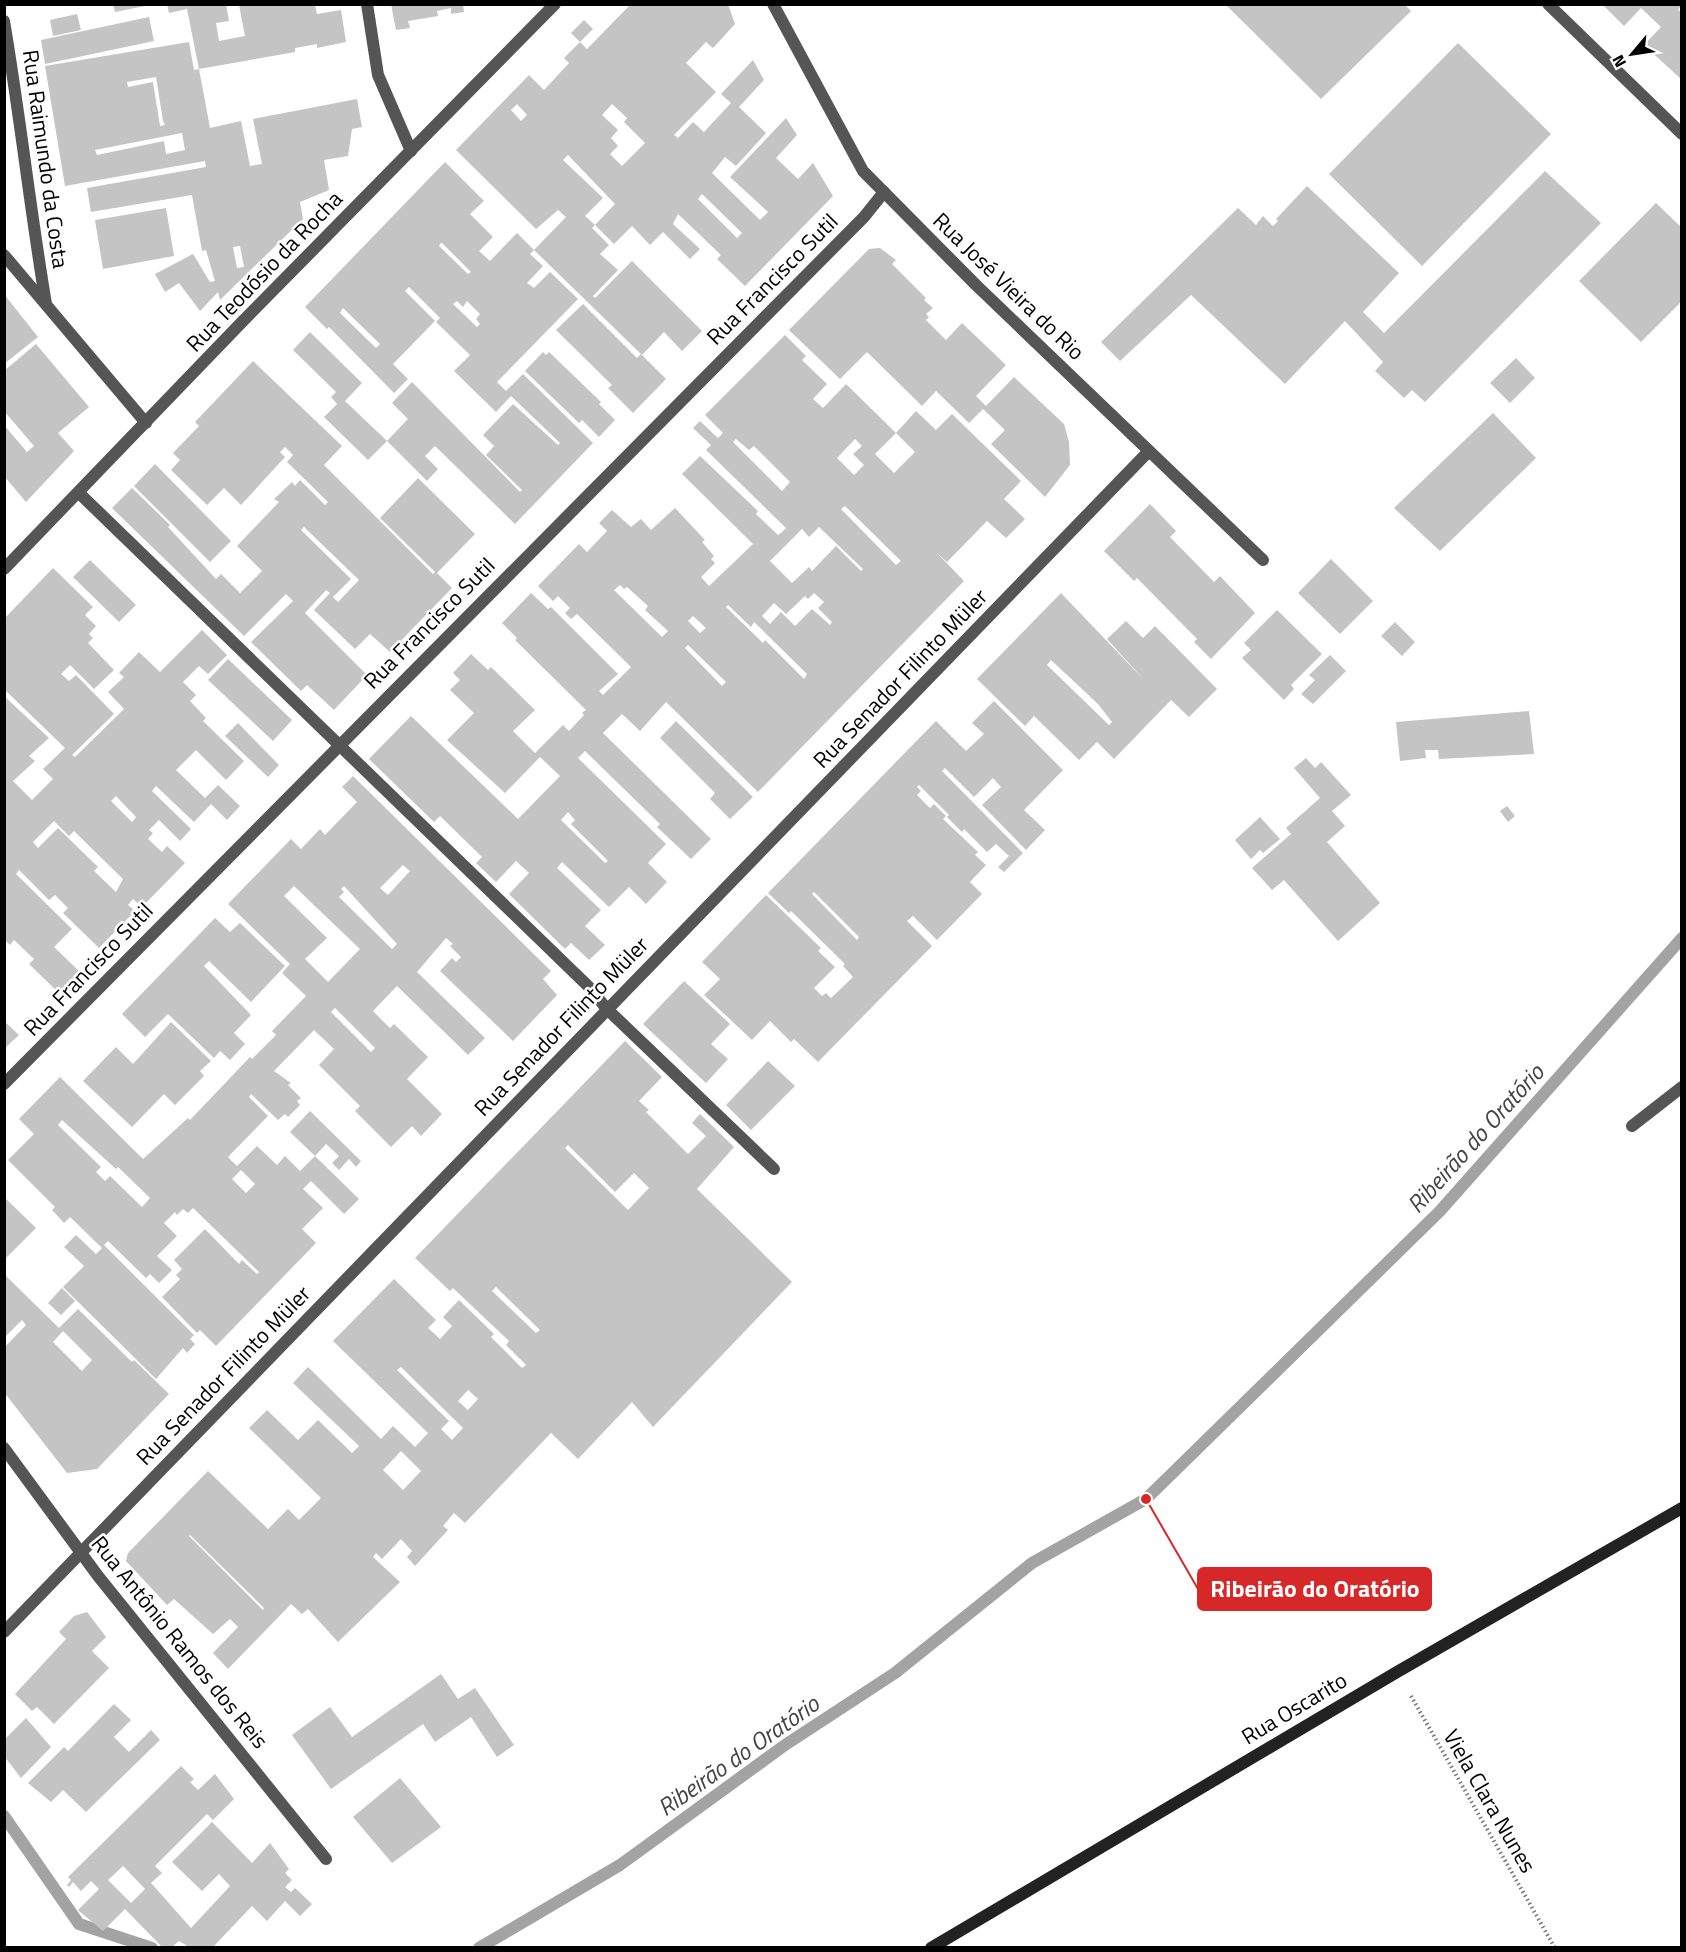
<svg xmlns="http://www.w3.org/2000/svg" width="1686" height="1952" viewBox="0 0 1686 1952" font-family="'Titillium Web',sans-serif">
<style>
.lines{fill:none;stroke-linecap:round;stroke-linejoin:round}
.stream{stroke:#a3a3a3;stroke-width:12}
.building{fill:#c4c4c4;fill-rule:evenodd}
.path{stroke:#777;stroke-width:4;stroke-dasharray:1.5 3;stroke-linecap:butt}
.lane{stroke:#555;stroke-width:12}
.street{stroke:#555;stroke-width:12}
.secondary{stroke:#222;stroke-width:12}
.labels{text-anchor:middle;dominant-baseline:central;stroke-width:5;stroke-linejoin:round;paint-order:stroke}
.street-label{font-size:22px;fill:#000;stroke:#fff}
.water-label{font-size:24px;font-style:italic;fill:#444;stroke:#fff}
.leader{fill:none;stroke:#d62828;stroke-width:2}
.callout-dot{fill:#d62828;stroke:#fff;stroke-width:2}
.callout{fill:#d62828;stroke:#d62828;stroke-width:2}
.callout-label{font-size:24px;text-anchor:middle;font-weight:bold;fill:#fff}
</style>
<rect width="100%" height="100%" fill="#fff"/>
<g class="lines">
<g class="stream">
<path d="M4,1816L79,1924L152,1948"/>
<path d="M479,1948L620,1865L785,1745L895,1673L1032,1563L1146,1499L1440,1211L1682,938"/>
</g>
</g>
<g class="building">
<path d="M113,4H145V6L115,12Z"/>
<path d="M167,4H226L229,21L216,23L219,41L245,36L239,5H315L317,14L341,10L346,42L317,48V44L295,48V52L199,69L187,9L169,13Z"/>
<path d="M391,4H463L464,12L451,14V8L437,11L438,16L408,21L410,28L396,30Z"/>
<path d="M631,4H728L735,24L713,48L706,42L686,63L716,92L674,135L678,138L693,122L704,132L731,103L721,94L753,60L764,80L739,107L766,133L736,166L725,157L712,173L760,220L768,212L730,177L786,118L797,135L776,158L798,179L813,163L833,196L745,286L717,259L721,255L678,214L673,224L700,249L690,259L663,232L650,245L632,226L614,244L595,225L615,204L568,155L563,160L603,198L585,216L595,225L592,228L609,245L600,254L618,270L593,296L595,298L632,261L702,331L682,351L664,332L642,355L534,250L566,217L558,210L536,229L456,150L529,75L544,90L569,63L564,58L580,42L587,49ZM517,104L527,115L521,121L511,110ZM612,104L627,118L624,122L645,143L622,166L610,154L618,146L611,138L618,130L602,115ZM702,194L742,233L737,238L698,199Z"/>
<path d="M1225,4H1404L1411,11L1321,99Z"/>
<path d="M1602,4H1682L1678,10L1682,13V80L1644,45L1661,27L1641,8L1624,26Z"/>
<path d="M77,14L81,30L53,36L50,20Z"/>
<path d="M149,17L154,41L45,64L41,40Z"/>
<path d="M584,20L593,29L580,42L571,33Z"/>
<path d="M189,42L194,70L199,69L210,128L241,121L250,166L262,164L253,119L357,99L362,127L352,129L348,156L324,160L329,190L300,202L303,219L220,300L218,292L200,311L179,283L165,292L155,274L193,254L210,282L215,281L206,250L202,251L192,195L91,212L87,188L206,167L205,161L65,186L45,66ZM156,77L163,121L165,125L160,126L153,82L128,87L127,82ZM182,133L185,150L166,154L164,141L97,155L95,150ZM240,246L244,267L237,268L233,247Z"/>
<path d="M1458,43L1551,134L1422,266L1329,174Z"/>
<path d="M445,162L484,201L470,214L493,237L479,251L490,261L517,233L534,250L530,254L543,266L527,283L534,288L550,272L578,299L497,382L506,391L523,374L593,443L515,524L435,446L425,456L438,469L427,481L387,441L368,460L324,417L337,404L331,397L336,392L293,350L310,332L316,338L362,383L345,401L387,441L408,419L392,403L412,382L520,492L522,490L486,455L494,446L483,435L513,404L558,445L560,443L511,396L496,412L454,371L470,355L436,322L440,318L409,287L405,291L435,321L393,364L408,379L394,393L329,327L327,329L305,307ZM441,243H442L471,272L468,274L439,246ZM457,301L463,307L467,301L480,314L476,319L480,324L477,327L453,304ZM343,308L380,344L376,348L340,313Z"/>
<path d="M1545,171L1601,223L1425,402L1412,390L1404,398L1375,371L1383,362L1345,321L1285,384L1191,295L1120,361L1101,342L1238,208L1256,225L1263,216L1273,226L1278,221L1276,219L1307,186L1399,273L1363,312L1384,333Z"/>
<path d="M1656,203L1682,228V301L1641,342L1579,281Z"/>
<path d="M166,208L174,256L103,269L95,220Z"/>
<path d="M880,248L896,260L892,264L926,298L924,300L933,308L926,314L929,317L926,320L946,340L962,323L1006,365L976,396L986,406L1014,377L1064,424L1069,442L1070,465L1045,497L991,444L1005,430L983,409L969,423L936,391L922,406L867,352L840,379L789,330L869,249Z"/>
<path d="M4,294L38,337L4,364Z"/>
<path d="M583,304L637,358L641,354L666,379L633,413L608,388L612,385L556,330Z"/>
<path d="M785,335L806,356L802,360L827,384L813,399L823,408L846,384L896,433L875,454L894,473L915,452L896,433L916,411L936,430L952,414L1021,481L1004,499L1025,519L1006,538L987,521L947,562L937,553L964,581L758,792L666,702L640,731L622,714L603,733L711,839L691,859L657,827L660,824L585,751L578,758L666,844L648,863L667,882L646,904L629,887L609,907L562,862L557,868L601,910L585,926L605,945L589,960L571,943L565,949L509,894L529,873L516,861L496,882L476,863L482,857L440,816L434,822L369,759L411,716L518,819L560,776L540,757L505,793L447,740L474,713L450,690L460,680L453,673L471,654L488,670L491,667L535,710L513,731L535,753L563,725L569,731L584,715L582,713L586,710L515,640L517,638L502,623L531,593L548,609L551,607L618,674L599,691L603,695L631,667L577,614L571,619L565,613L570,608L558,596L553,601L538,586L579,544L587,552L607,531L599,523L612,510L631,527L641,519L651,530L675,508L705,540L702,542L714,556L711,559L715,563L701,577L709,586L753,544L682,474L700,456L758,511L756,514L778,535L781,533L786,528L706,450L711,445L693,428L700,421L718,438L723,433L705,415ZM736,439L749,450L754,446L790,482L782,491L733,442ZM855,439L862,446L853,454L864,465L854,475L837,458ZM845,506L901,561L896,565L841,509ZM819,527L863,569L861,571L836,546L812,571L809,567L792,583L770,561L802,529L809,537ZM620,585L624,589L627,587L648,606L645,610L668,631L662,637L614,590ZM814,593L824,602L818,608L832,622L830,625L812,609L795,626L781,612L770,624L762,616L774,603L786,614L805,596L808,599ZM728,605L751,627L754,622L807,674L804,679L765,640L763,643L726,607ZM693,616L706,628L700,633L688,621ZM688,645L726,682L722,686L685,648ZM568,812L575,820L571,824L608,861L605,863L561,820Z"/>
<path d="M36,344L89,407L58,433L74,451L26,502L4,476V425L27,452L34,446L4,411V371Z"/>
<path d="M543,352L546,355L549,352L601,402L599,404L615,420L599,437L582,420L579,423L525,371Z"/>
<path d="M1516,358L1535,378L1510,403L1490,383Z"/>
<path d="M253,361L342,446L324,465L433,574L435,572L380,518L418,478L475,534L437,573L452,588L390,652L370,634L355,649L314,610L330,593L326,590L305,613L367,675L334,710L307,685L301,691L251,642L293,601L286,594L244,636L112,508L132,488L170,525L168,527L216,579L221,574L240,593L262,571L237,546L279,502L274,499L292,482L295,486L300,480L325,505L328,502L287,462L293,455L285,447L280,452L285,457L241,505L224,488L207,505L171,470L180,460L173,453L199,426L195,422ZM304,527L359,580L338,602L333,597L351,579L301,530Z"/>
<path d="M1493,413L1536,458L1440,551L1394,508Z"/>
<path d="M155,464L231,541L210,562L134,486Z"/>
<path d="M1150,504L1176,531L1170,537L1214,582L1220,576L1255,613L1211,659L1194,642L1197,639L1137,578L1134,581L1104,551Z"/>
<path d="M1331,559L1373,601L1340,634L1298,593Z"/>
<path d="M90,560L136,605L119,622L73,577Z"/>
<path d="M53,568L93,607L85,615L96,626L89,634L93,638L88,643L114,670L94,689L70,665L61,674L69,681L76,675L114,714L72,755L75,757L124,709L108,692L124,677L119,673L139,652L160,672L202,630L227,655L208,674L199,666L183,682L196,695L190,701L206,718L203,721L244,761L226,780L196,750L176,770L205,798L218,785L240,806L227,820L211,804L194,822L156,786L152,791L191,829L180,841L159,820L149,830L153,833L148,839L162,852L167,846L185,863L142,907L133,899L128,905L135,911L99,948L63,913L68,908L55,895L49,900L19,870L16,874L72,929L54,947L80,972L59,993L29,964L34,959L14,940L10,945L4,939V696L49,738L29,756L35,761L13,781L32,800L53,779L43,769L65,748L4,689V619ZM116,796L136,817L132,822L111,801ZM54,821L69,836L74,831L123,879L116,892L94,871L98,867L58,828L38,848L33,842Z"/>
<path d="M1061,593L1146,682L1107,639L1126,621L1143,638L1155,626L1217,689L1189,717L1171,700L1114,759L1097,742L1079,760L1034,716L1025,726L977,679ZM1051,660L1098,704L1112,722L1109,725L1047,665Z"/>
<path d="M1277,610L1322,654L1291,685L1294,689L1284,700L1242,658L1251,650L1244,643Z"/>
<path d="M1395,622L1415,642L1402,656L1381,636Z"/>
<path d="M1330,655L1346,671L1313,704L1301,694L1315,680L1309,675Z"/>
<path d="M228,659L292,720L273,741L208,680Z"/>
<path d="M994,701L1063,770L1024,810L1045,830L1026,850L982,805L1001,787L993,778L974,797L945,768L942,771L1023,853L1004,872L998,867L1009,856L996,844L987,852L964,829L962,832L947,817L949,815L919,785L917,787L921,791L917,795L930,808L934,804L946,816L943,819L978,852L975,855L986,865L970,882L982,894L937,940L913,916L907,921L932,946L818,1062L794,1039L791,1042L770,1021L752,1040L704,995L720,979L702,962L766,895L821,948L818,951L835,967L814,988L822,996L826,993L831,998L853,977L843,966L845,964L791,911L789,913L768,893L936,721L966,751L984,734L972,723ZM814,892L859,937L857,940L812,894Z"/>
<path d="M1529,711L1534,754L1439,759L1438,750H1425L1426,758L1400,761L1396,722Z"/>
<path d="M676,721L753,797L730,819L710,799L715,793L660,738Z"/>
<path d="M238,723L279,765L268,777L225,736Z"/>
<path d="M1306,758L1315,768L1321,762L1351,795L1332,811L1345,826L1327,842L1380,903L1338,941L1284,880L1272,890L1252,868L1291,834L1286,828L1320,798L1294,768Z"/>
<path d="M353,776L551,971L543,979L557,995L513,1041L440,971L452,958L456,962L461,957L450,946L453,944L446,938L417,972L485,1038L468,1055L397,986L373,1011L390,1028L394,1024L428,1057L407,1079L442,1114L421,1136L412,1126L391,1147L355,1111L360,1106L319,1065L334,1049L314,1030L274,1071L291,1083L288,1085L301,1098L297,1101L300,1105L288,1117L285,1114L278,1120L251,1094L249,1097L268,1116L228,1157L237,1166L257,1146L277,1165L285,1156L300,1171L315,1156L359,1199L344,1214L311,1181L303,1189L323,1208L302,1229L316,1243L216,1346L200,1330L197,1333L162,1297L180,1279L176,1275L182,1269L174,1260L205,1229L239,1264L242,1260L257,1274L259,1272L193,1208L188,1213L183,1209L177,1215L175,1212L164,1223L177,1236L157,1256L172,1270L159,1283L150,1274L146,1278L108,1241L104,1245L194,1335L190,1339L195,1344L187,1353L183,1348L156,1379L63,1287L84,1266L64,1247L76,1235L96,1254L102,1248L70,1217L64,1223L52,1210L55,1207L8,1160L34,1134L19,1119L60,1077L143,1159L188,1118L190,1120L250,1057L252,1059L276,1035L272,1031L306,996L282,973L290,964L228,904L291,839L301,849L320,829L325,835L357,802L342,787ZM403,865L410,871L388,895L380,888ZM294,886L360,949L328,982L305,959L327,938L284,896ZM344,886L397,944L392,949L339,897L344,892L341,889ZM335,1008L375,1048L371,1052L331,1012ZM62,1120L116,1169L118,1167L150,1198L142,1207L110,1176L105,1181L96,1172L101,1167L58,1125ZM241,1170L255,1184L246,1193L232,1179Z"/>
<path d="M1507,806L1515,816L1508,822L1500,811Z"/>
<path d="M1260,817L1280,839L1263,853L1260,850L1251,859L1235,840Z"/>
<path d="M215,918L230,932L240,923L285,966L251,1002L209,961L204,966L251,1015L234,1033L245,1044L230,1060L220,1051L214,1058L168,1014L145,1037L122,1014Z"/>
<path d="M684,981L730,1024L711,1044L728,1059L706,1083L643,1024Z"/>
<path d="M4,1021L19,1035L4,1049Z"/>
<path d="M171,1022L211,1061L200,1071L204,1076L175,1105L164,1094L132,1127L83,1081L116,1047L133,1064Z"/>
<path d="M625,1041L662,1077L639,1101L649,1110L646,1112L688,1154L706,1136L692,1123L700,1114L734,1147L697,1189L792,1282L653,1427L632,1402L578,1459L551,1433L465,1523L454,1513L443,1526L448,1530L415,1566L407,1557L412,1551L401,1539L382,1559L376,1553L373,1557L400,1582L338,1642L308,1609L302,1614L291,1604L228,1669L213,1653L238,1627L230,1619L213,1634L174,1599L167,1605L126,1561L128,1553L208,1471L268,1529L288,1509L299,1520L321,1498L249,1428L267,1410L298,1440L318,1420L352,1453L359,1446L293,1383L308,1367L381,1439L393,1426L415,1447L428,1433L333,1341L394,1279L436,1320L428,1328L440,1339L452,1326L443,1317L459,1300L494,1334L491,1337L522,1368L526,1365L506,1345L509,1341L453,1288L450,1291L415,1258ZM568,1145L615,1192L634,1173L649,1188L628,1210L565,1148ZM496,1287L540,1330L536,1333L492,1291ZM401,1367L463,1428L452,1440L441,1429L449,1421L397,1370ZM468,1390L478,1399L468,1410L458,1401ZM401,1451L421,1471L403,1490L383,1470ZM190,1535L264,1608L263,1610L189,1536Z"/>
<path d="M768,1061L795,1086L751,1130L726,1105Z"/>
<path d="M310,1111L361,1161L356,1167L349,1159L339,1170L332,1163L339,1156L326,1144L315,1156L290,1132Z"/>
<path d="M4,1197L36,1228L4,1260Z"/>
<path d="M4,1274L59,1328L78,1309L132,1362L134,1360L169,1394L97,1469L67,1473L4,1392V1348L26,1325L22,1320L4,1338ZM63,1331L92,1360L82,1371L53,1342Z"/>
<path d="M62,1288L75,1301L61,1315L48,1303Z"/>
<path d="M87,1612L106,1637L92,1651L109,1668L54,1724L37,1707L32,1711L15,1694L66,1639L59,1632L74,1616Z"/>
<path d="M441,1674L458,1699L475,1688L514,1745L497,1757L471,1717L435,1742L423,1724L331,1789L292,1735L330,1707L352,1737Z"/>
<path d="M114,1704L131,1720L114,1737L129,1752L151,1730L160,1740L86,1812L63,1790L51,1802L28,1783L64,1747L68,1751Z"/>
<path d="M26,1718L51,1747L21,1778L4,1756V1740Z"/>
<path d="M181,1766L194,1779L190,1782L198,1790L215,1774L234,1799L213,1820L207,1814L155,1866L162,1873L151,1883L191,1928L230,1886L219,1874L202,1891L172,1862L212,1822L252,1863L270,1843L289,1869L285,1873L292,1880L285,1887L291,1892L295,1888L312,1904L300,1916L285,1901L267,1921L252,1906L213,1947H189L179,1941L172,1947H162L125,1909L103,1931L78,1910L99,1889L91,1881L81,1891L73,1882L69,1887L67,1885L71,1880L68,1877ZM123,1866L145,1889L131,1903L108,1880Z"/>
<path d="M400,1778L441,1827L392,1863L353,1817Z"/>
</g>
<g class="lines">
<path class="path" d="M1411,1696L1555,1948"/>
<path class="lane" d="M607,1009L774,1169"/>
<g class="street">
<path d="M367,4L378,75L411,151"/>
<path d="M773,4L863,171L976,285L1263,560"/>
<path d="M1548,4L1682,134"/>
<path d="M4,21C20,115 30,209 46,304"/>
<path d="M4,255L146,423"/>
<path d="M79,493L588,986L607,1009"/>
<path d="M4,569L241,323L555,4"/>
<path d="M4,1084L864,217L884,192"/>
<path d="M1632,1126L1682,1087"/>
<path d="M4,1448L98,1576L326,1859"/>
<path d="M4,1632L1149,451"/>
</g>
<path class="secondary" d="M931,1948L1397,1672L1682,1508"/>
</g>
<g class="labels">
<g class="street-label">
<text transform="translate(46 159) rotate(82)">Rua Raimundo da Costa</text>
<text transform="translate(264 271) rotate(-46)">Rua Teodósio da Rocha</text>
<text transform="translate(772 279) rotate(-45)">Rua Francisco Sutil</text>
<text transform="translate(1009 286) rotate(44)">Rua José Vieira do Rio</text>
<text transform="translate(429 623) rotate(-45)">Rua Francisco Sutil</text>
<text transform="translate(900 678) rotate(-46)">Rua Senador Filinto Müler</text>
<text transform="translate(88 969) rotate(-46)">Rua Francisco Sutil</text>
<text transform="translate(561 1026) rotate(-46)">Rua Senador Filinto Müler</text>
<text transform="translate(223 1375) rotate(-46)">Rua Senador Filinto Müler</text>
<text transform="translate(180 1642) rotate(51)">Rua Antônio Ramos dos Reis</text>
<text transform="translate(1294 1708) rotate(-31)">Rua Oscarito</text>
<text transform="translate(1490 1801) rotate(60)">Viela Clara Nunes</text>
</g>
<g class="water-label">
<text transform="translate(1475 1138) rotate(-48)">Ribeirão do Oratório</text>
<text transform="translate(738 1755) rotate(-35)">Ribeirão do Oratório</text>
</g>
</g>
<path class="leader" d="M1146 1499L1198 1589"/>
<circle class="callout-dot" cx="1146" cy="1499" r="6"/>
<rect class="callout" x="1198" y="1568" width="233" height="42" rx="6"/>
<g class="callout-label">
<text x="1315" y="1597">Ribeirão do Oratório</text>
</g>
<rect width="1686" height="1952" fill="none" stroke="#000000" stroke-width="12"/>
<g transform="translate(1632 54) rotate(241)" stroke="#ffffff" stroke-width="4.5" paint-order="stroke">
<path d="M0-4.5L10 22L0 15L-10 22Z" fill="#000000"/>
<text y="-9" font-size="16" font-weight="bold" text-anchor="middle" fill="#000000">N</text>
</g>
</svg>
